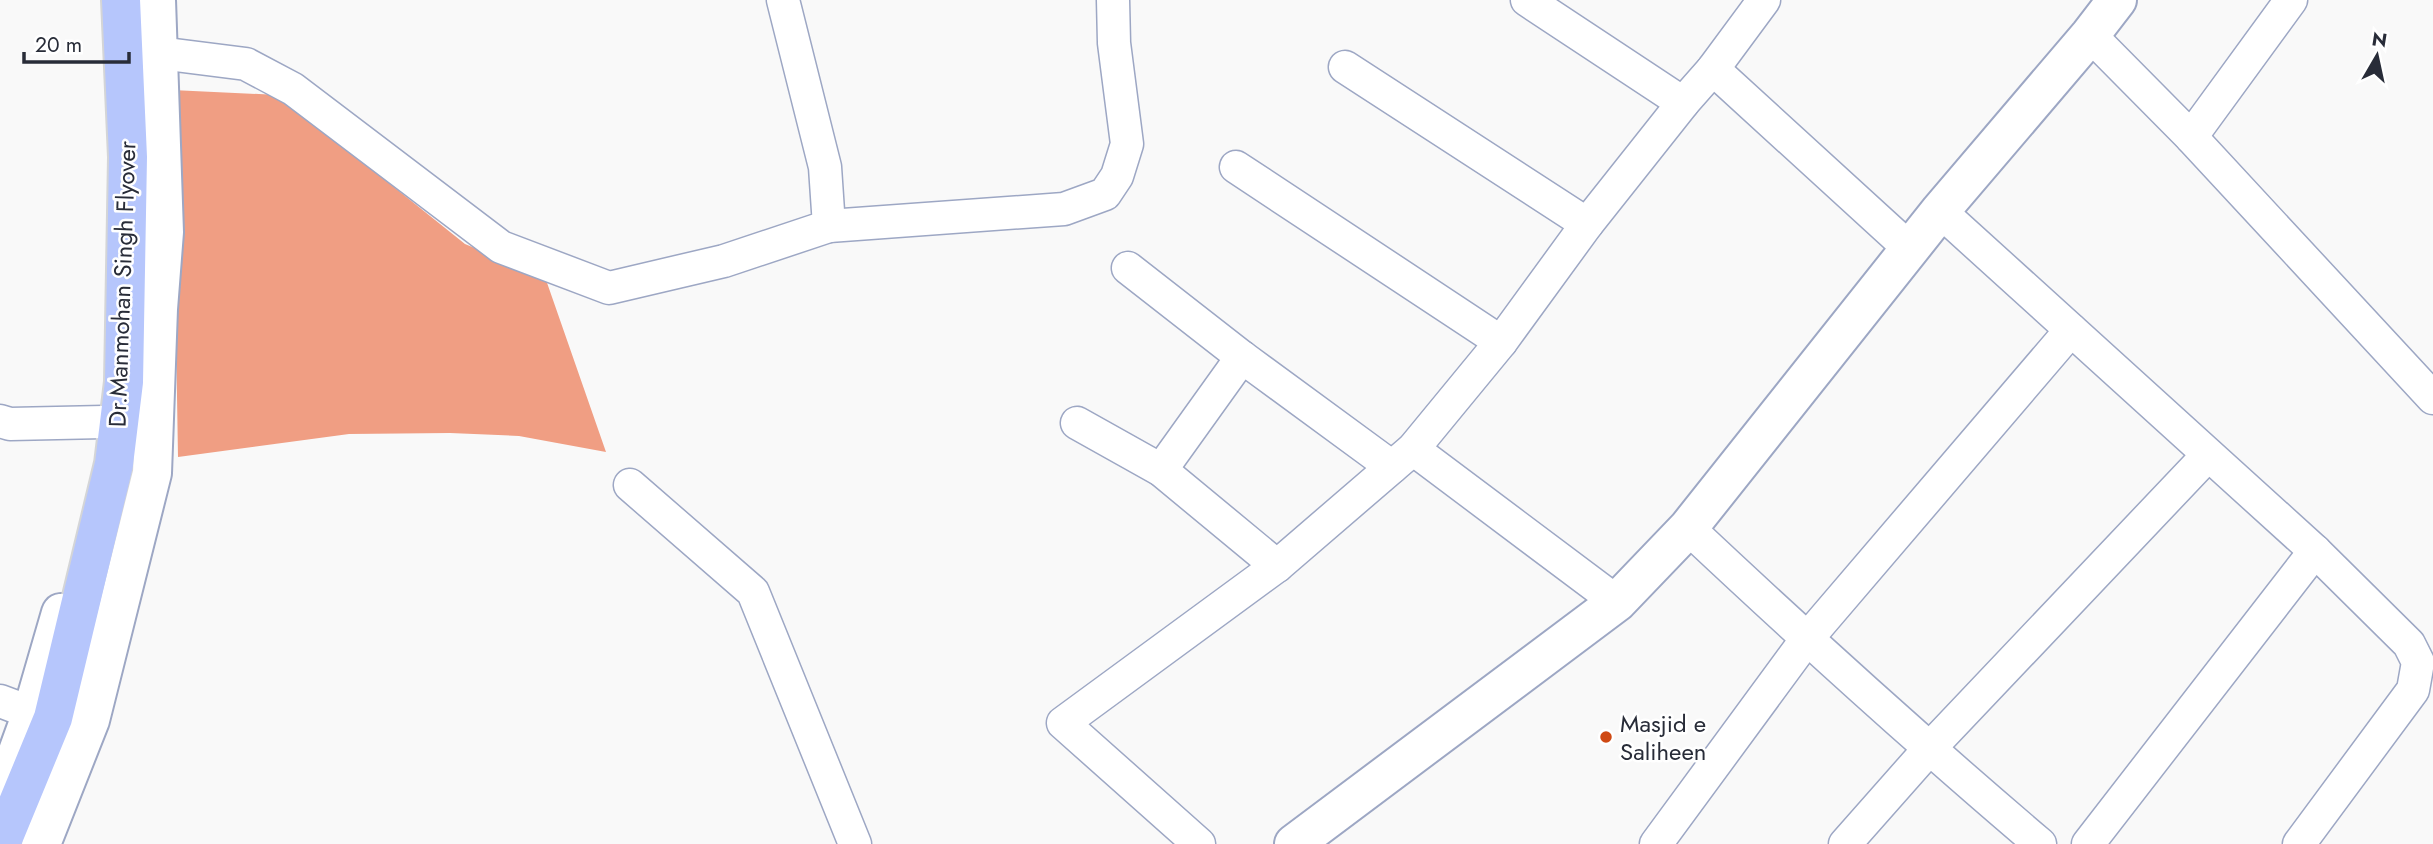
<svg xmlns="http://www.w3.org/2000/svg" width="2433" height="844" viewBox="0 0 2433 844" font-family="Jost,sans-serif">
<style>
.forest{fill:#f09e83}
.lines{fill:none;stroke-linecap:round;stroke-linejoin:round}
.minor-casing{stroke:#9da7c4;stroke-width:35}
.tertiary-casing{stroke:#9da7c4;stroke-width:42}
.trunk-casing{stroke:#d4d5d7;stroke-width:42}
.minor{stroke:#fff;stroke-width:32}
.tertiary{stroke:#fff;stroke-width:38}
.trunk{stroke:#b6c6fc;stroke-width:38}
.poi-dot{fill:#cf4913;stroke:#fff;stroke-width:2.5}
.labels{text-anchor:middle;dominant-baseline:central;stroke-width:5;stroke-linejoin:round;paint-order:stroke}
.street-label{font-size:24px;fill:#282c38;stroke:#fff}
.poi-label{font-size:24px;fill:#282c38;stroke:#fff;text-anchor:start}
</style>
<rect width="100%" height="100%" fill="#f9f9f9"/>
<path class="forest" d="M172,90L279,95L465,244L545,277L606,452L519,436L450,433L349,434L178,457Z"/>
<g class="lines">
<defs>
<g id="minor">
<path d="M1527,0L1683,103"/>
<path d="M2090,35L2191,137L2433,398"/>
<path d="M159,53L246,64L293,89L501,247L609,288L724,261L829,226L825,167L783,0"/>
<path d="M1345,67L1587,224"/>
<path d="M1713,69L1910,249"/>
<path d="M2191,137L2291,0"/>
<path d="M1236,167L1501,342"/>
<path d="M1940,211L2315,551L2409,644L2418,662L2413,690L2299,844"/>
<path d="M829,226L1064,209L1105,194L1117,176L1127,144L1114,43L1113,0"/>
<path d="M1128,268L1242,357L1392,467"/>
<path d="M0,421L10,424L104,422"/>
<path d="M1077,423L1161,470L1277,566"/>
<path d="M1413,449L1617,602"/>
<path d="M1161,470L1242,357"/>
<path d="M630,485L753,592L855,844"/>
<path d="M1688,528C1803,636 1920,742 2040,844"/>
<path d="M0,701L32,713"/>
<path d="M1199,844L1063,723L1277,566L1413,449L1501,342L1587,224L1683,103L1713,69L1764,0"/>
<path d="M1656,844L1806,640L2071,330"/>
<path d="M1845,844L1929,749L2208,455"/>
<path d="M2088,844L2315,551"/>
</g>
<g id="tertiary">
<path d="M0,801L32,713L61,613"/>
<path d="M41,844L90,720L152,473L158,309L164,232L156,0"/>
<path d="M1294,844L1617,602L1688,528L1940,211L2090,35L2117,0"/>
</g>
<path id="trunk" d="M1,844L53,718L114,464L124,382L128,157L121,0"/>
</defs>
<use href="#minor" class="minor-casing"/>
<use href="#tertiary" class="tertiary-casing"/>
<use href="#trunk" class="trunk-casing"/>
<use href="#minor" class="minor"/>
<use href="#tertiary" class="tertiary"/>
<use href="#trunk" class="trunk"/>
</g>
<circle class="poi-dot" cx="1606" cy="737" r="7"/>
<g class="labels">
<g class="street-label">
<text transform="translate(122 284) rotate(-88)">Dr.Manmohan Singh Flyover</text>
</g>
<g class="poi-label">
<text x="1620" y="723">Masjid e<tspan x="1620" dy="28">Saliheen</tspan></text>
</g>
</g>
<g transform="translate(2377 56) rotate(9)" stroke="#ffffff" stroke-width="5" paint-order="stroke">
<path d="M0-5L12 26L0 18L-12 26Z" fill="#282c38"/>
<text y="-10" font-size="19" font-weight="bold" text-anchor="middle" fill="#282c38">N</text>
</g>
<path d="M24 52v10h105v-10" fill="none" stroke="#282c38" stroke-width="3.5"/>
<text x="35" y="52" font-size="21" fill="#282c38" stroke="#ffffff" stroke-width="5" paint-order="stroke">20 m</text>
</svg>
